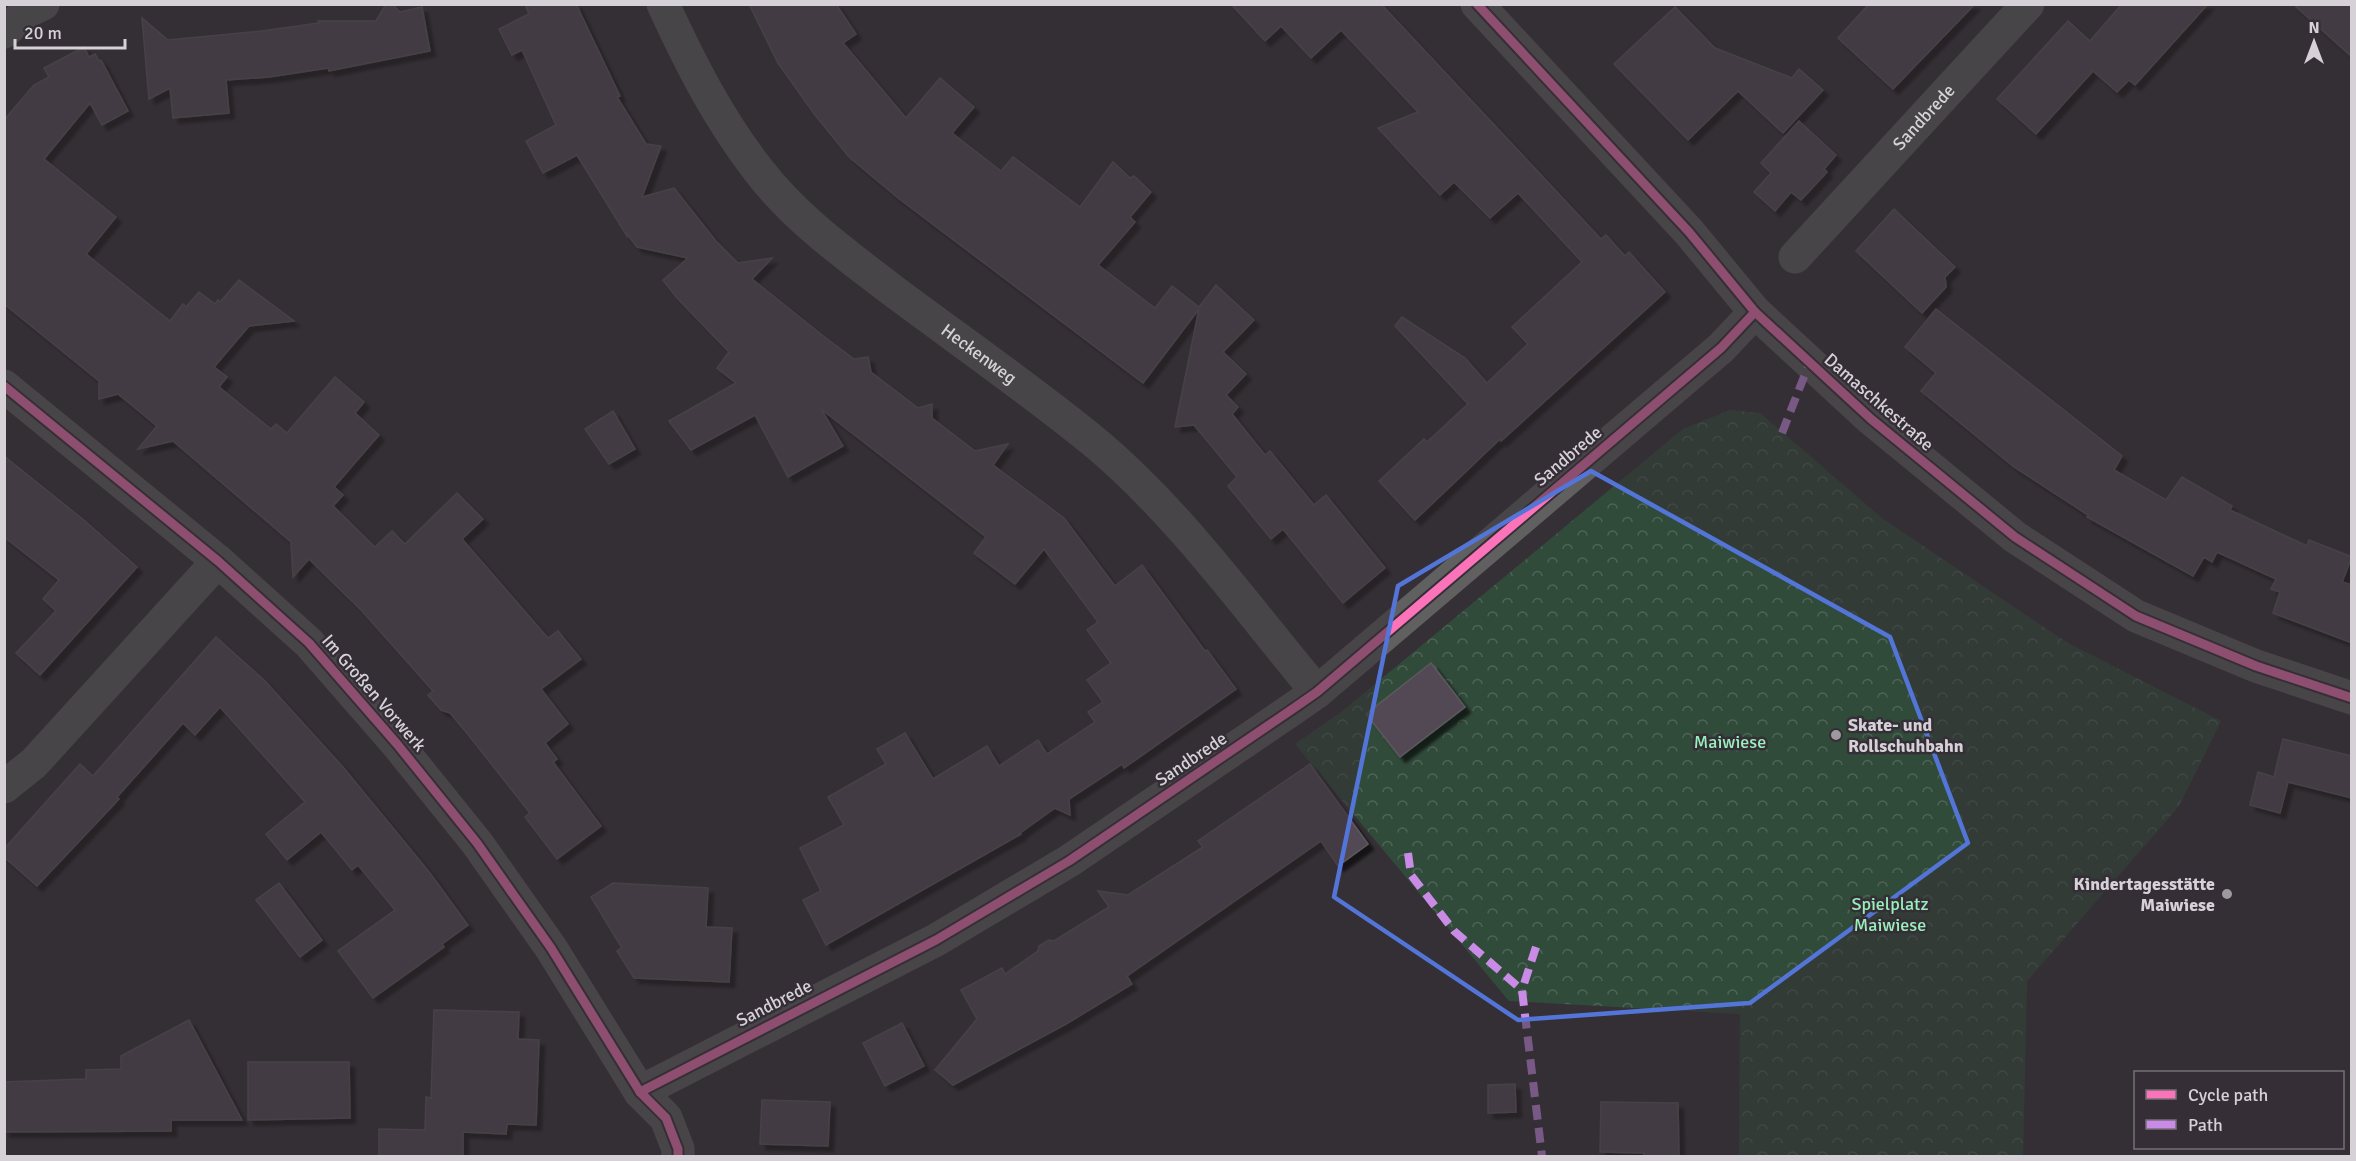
<svg xmlns="http://www.w3.org/2000/svg" width="2356" height="1161" viewBox="0 0 2356 1161" font-family="Signika,sans-serif">
<style>
.park{fill:url(#park-crowns)}
.building{fill:#524a54;stroke:#5c595d;stroke-width:1.5;filter:url(#shadow)}
.lines{fill:none;stroke-linecap:round;stroke-linejoin:round}
.street{stroke:#616060;stroke-width:33}
.quiet{stroke:#ca8be6;stroke-width:8;stroke-dasharray:15 8;stroke-linecap:butt}
.cycleway-casing{stroke:#352e37;stroke-width:13}
.cycleway{stroke:#fb73b8;stroke-width:9}
.marked{fill:none;stroke:#5475d8;stroke-width:4.5;stroke-linejoin:round}
.poi-dot{fill:#9d999e;stroke:#352e37;stroke-width:2}
.labels{text-anchor:middle;dominant-baseline:central;stroke-width:5;stroke-linejoin:round;paint-order:stroke}
.street-label{font-size:18px;fill:#d5d1d7;stroke:#352e37}
.poi-label{font-size:18px;font-weight:bold;fill:#d5d1d7;stroke:#352e37;text-anchor:start}
.park-label{font-size:18px;fill:#99efba;stroke:#352e37}
</style>
<defs>
<pattern id="park-crowns" width="20" height="18" patternUnits="userSpaceOnUse" patternTransform="scale(1.5)"><rect width="20" height="18" fill="#314b3b"/><path d="M2 6a3 3 0 1 1 6 0M12 15a3 3 0 1 1 6 0" fill="none" stroke="#4e6457"/></pattern>
<filter id="shadow"><feDropShadow dx="5.5" dy="5.5" stdDeviation="1.5" flood-color="#0009"/></filter>
</defs>
<rect width="100%" height="100%" fill="#343035"/>
<path class="park" d="M1730,410L1760,413L1883,519L2066,642L2221,721L2179,806L2027,981L2023,1156H1739L1740,1014L1509,1001L1295,744L1340,713L1683,429Z"/>
<g class="building">
<path d="M386,4H392L400,12L422,7L430,51L329,71L328,68L269,77L226,80L229,113L173,118L170,88L149,99L142,18L168,40L262,31L319,23L318,21H376Z"/>
<path d="M525,4H576L620,96L617,97L646,144L661,146L642,197L674,188L716,241L738,263L772,258L752,279L822,335L854,359L868,357L871,372L918,408L932,404V418L975,451L1008,444L993,465L1064,518L1115,586L1142,565L1205,651L1207,650L1236,689L1124,768L1122,764L1069,799L1070,815L1055,808L1020,833L1021,834L826,945L803,900L821,891L800,848L844,825L828,797L886,764L877,749L905,733L933,779L987,746L999,766L1038,740L1047,754L1095,722L1088,712L1103,702L1087,680L1111,663L1087,630L1098,622L1044,549L1015,584L974,553L986,537L821,409L843,446L788,477L755,415L691,450L669,421L736,383L717,368L729,352L677,298L663,280L688,258L637,247L627,234V236L577,155L543,173L526,141L556,125L522,50L512,55L499,29L529,14Z"/>
<path d="M749,4H836L856,34L843,43L906,118L940,78L974,107L952,133L1001,171L1013,157L1080,207L1113,162L1130,178L1134,176L1151,192L1130,217L1135,222L1098,265L1155,308L1172,286L1199,307L1216,285L1254,320L1223,352L1246,374L1226,395L1238,407L1232,414L1265,455L1270,451L1314,505L1326,495L1385,568L1343,603L1283,529L1271,539L1228,486L1237,477L1194,425L1175,427L1199,309L1143,383L898,198L849,157L815,115L778,63Z"/>
<path d="M1231,4H1381L1601,239L1606,235L1625,256L1629,252L1665,292L1511,432L1501,441L1500,439L1415,520L1379,481L1424,439L1427,442L1468,404L1395,326L1402,317L1465,358L1487,383L1528,344L1512,327L1582,262L1518,193L1490,218L1454,182L1440,195L1378,128L1418,112L1341,30L1311,58L1281,26L1265,41Z"/>
<path d="M1869,4H1975L1893,89L1838,38Z"/>
<path d="M2122,4H2208L2135,85L2129,80L2117,92L2093,71L2036,134L1997,99L2068,21L2090,41Z"/>
<path d="M2293,4H2352V57Z"/>
<path d="M1675,7L1715,48L1792,78L1799,69L1823,90L1783,133L1738,91L1688,140L1614,64Z"/>
<path d="M84,47L89,57L95,54L99,61L101,60L128,111L102,125L90,103L44,159L116,217L86,254L170,321L183,304L186,307L199,292L215,304L218,300L220,302L239,280L294,321L249,326L214,367L227,377L219,387L271,429L276,424L287,433L335,377L364,402L355,413L379,435L334,487L343,495L333,506L375,547L392,531L405,544L457,493L483,519L462,539L548,638L558,631L581,659L541,689L568,724L545,743L557,759L553,762L601,826L557,859L525,817L530,813L466,732L450,713L441,710L428,695L433,691L362,611L309,559L293,577L291,542L173,441L138,449L157,426L118,394L99,399V381L4,304V120L34,85L49,77L44,68Z"/>
<path d="M1799,121L1836,155L1824,169L1827,172L1801,200L1791,192L1775,211L1754,192L1771,173L1761,163Z"/>
<path d="M1894,209L1955,267L1945,277L1946,287L1922,313L1856,251Z"/>
<path d="M1936,309L2122,456L2114,470L2166,500L2182,477L2232,506L2230,510L2307,546L2309,540L2352,557L2342,582L2352,585V643L2273,613L2280,592L2271,589L2276,579L2217,552L2212,562L2204,557L2193,576L2087,517L2088,515L2014,467L1921,391L1936,373L1905,347Z"/>
<path d="M613,411L635,449L609,464L585,429Z"/>
<path d="M4,456L85,521L137,567L40,675L16,653L56,611L43,599L59,580L4,537Z"/>
<path d="M216,637L265,681L343,767L430,873L468,925L442,944L444,947L373,998L338,951L395,910L358,865L352,870L321,832L287,860L266,834L305,802L220,707L195,735L183,723L117,797L119,799L37,886L4,857V849L80,764L93,776Z"/>
<path d="M1431,663L1465,707L1400,757L1366,714Z"/>
<path d="M2283,739L2352,756V798L2288,782L2280,813L2250,805L2258,772L2274,777Z"/>
<path d="M1310,764L1368,844L1338,866L1321,841L1127,976L1132,984L1066,1024L953,1085L935,1070L977,1019L961,990L1002,968L1005,974L1038,951L1039,946L1049,940L1054,941L1109,907L1098,891L1128,895L1203,847L1198,841Z"/>
<path d="M279,883L322,940L300,957L256,900Z"/>
<path d="M613,883L708,888L706,927L732,928L729,982L634,978L617,951L622,948L591,897Z"/>
<path d="M434,1010L519,1012L518,1039L539,1040L536,1125L507,1124L506,1134L463,1132V1156H379V1129L425,1130L426,1097L431,1098Z"/>
<path d="M189,1020L242,1120H171V1131L4,1132V1082L86,1079V1070L121,1069V1056Z"/>
<path d="M902,1023L924,1066L885,1086L863,1043Z"/>
<path d="M248,1062H349L350,1118L248,1120Z"/>
<path d="M1515,1084L1516,1112L1488,1113V1085Z"/>
<path d="M762,1100L830,1102L828,1146L760,1144Z"/>
<path d="M1601,1102L1678,1103L1679,1156H1644V1153L1600,1152Z"/>
</g>
<g class="lines">
<g class="street">
<path id="s1" d="M663,4C690,63 719,120 759,171C795,218 845,254 892,290C959,340 1028,388 1092,440C1178,511 1246,607 1317,692"/>
<path d="M1477,4L1689,232L1755,312L1871,419L2015,537L2136,616L2256,666L2352,698"/>
<path d="M4,32L28,11L43,4"/>
<path id="s2" d="M1795,257L2028,4"/>
<path d="M4,386L218,561L309,643L397,744L477,843L551,948L640,1092L666,1118L678,1149V1156"/>
<path d="M4,787L34,763L218,561"/>
<path d="M640,1092L936,940L1069,861L1294,708L1317,692L1721,348L1755,312"/>
</g>
<g class="quiet">
<path d="M1782,433L1809,364"/>
<path d="M1408,853L1411,875L1454,931L1522,990"/>
<path d="M1536,947L1522,990L1542,1156"/>
</g>
<defs>
<g id="cycleway">
<path d="M1477,4L1689,232L1755,312L1871,419L2015,537L2136,616L2256,666L2352,698"/>
<path d="M4,386L218,561L309,643L397,744L477,843L551,948L640,1092L666,1118L678,1149V1156"/>
<path d="M640,1092L936,940L1069,861L1294,708L1317,692L1721,348L1755,312"/>
</g>
</defs>
<use href="#cycleway" class="cycleway-casing"/>
<use href="#cycleway" class="cycleway"/>
</g>
<path d="M0 0H2356V1161H0ZM1591,471L1890,637L1968,843L1750,1003L1518,1020L1334,897L1398,586Z" fill="#343035" fill-opacity=".55" fill-rule="evenodd"/>
<path class="marked" d="M1591,471L1890,637L1968,843L1750,1003L1518,1020L1334,897L1398,586Z"/>
<g class="poi-dot">
<circle cx="1836" cy="735" r="6"/>
<circle cx="2227" cy="894" r="6"/>
</g>
<g class="labels">
<g class="street-label">
<text stroke="none"><textPath href="#s2" startOffset="190">Sandbrede</textPath></text>
<text stroke="none"><textPath href="#s1" startOffset="480">Heckenweg</textPath></text>
<text transform="translate(1879 402) rotate(41)">Damaschkestraße</text>
<text transform="translate(1568 456) rotate(-40)">Sandbrede</text>
<text transform="translate(374 693) rotate(49)">Im Großen Vorwerk</text>
<text transform="translate(1191 759) rotate(-34)">Sandbrede</text>
<text transform="translate(774 1003) rotate(-27)">Sandbrede</text>
</g>
<g class="poi-label">
<text x="1848" y="725">Skate- und<tspan x="1848" dy="21">Rollschuhbahn</tspan></text>
<text x="2215" y="884" text-anchor="end">Kindertagesstätte<tspan x="2215" dy="21">Maiwiese</tspan></text>
</g>
<g class="park-label">
<text x="1730" y="742">Maiwiese</text>
<text x="1890" y="904">Spielplatz<tspan x="1890" dy="21">Maiwiese</tspan></text>
</g>
</g>
<rect width="2356" height="1161" fill="none" stroke="#d5d1d7" stroke-width="12"/>
<rect x="2134" y="1071" width="210" height="78" fill="#352e37" stroke="#756f77" stroke-width="1.5"/>
<rect x="2146" y="1090" width="30" height="9" fill="#fb73b8" stroke="#756f77" stroke-width="1.5"/>
<text x="2188" y="1101" font-size="18" fill="#d5d1d7">Cycle path</text>
<rect x="2146" y="1120" width="30" height="9" fill="#ca8be6" stroke="#756f77" stroke-width="1.5"/>
<text x="2188" y="1131" font-size="18" fill="#d5d1d7">Path</text>
<g transform="translate(2314 42)" stroke="#352e37" stroke-width="4.5" paint-order="stroke">
<path d="M0-4.5L10 22L0 15L-10 22Z" fill="#d5d1d7"/>
<text y="-9" font-size="16" font-weight="bold" text-anchor="middle" fill="#d5d1d7">N</text>
</g>
<path d="M15 39v9h110v-9" fill="none" stroke="#d5d1d7" stroke-width="3"/>
<text x="24" y="39" font-size="18" fill="#d5d1d7" stroke="#352e37" stroke-width="4.5" paint-order="stroke">20 m</text>
</svg>
